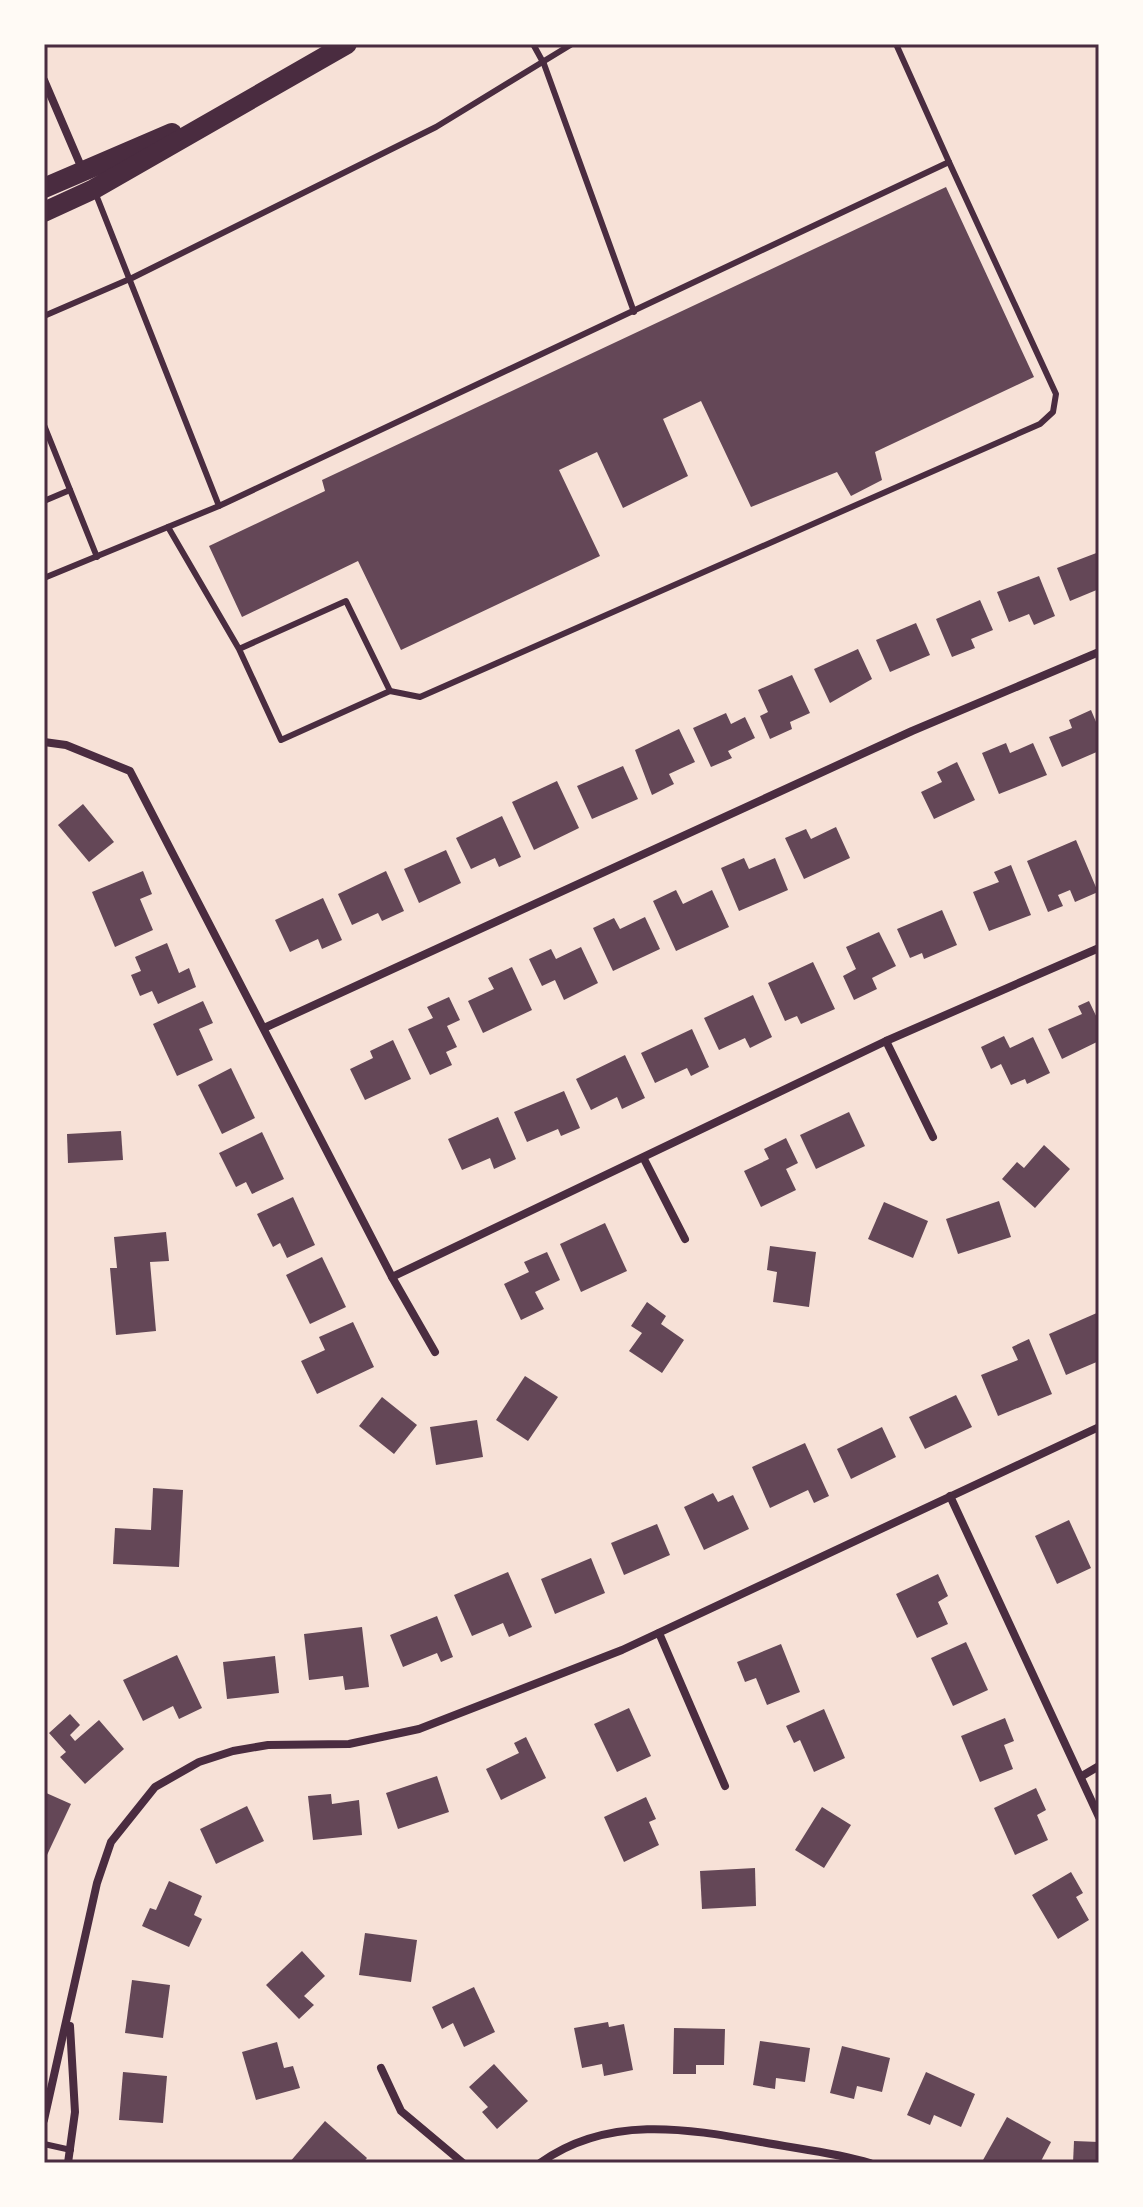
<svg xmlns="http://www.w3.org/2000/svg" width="1143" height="2207" viewBox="0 0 1143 2207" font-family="Inter,sans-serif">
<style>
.building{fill:#644757}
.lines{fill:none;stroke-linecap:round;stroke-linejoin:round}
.service{stroke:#4a2c40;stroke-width:6}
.minor{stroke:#4a2c40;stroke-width:8}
.primary{stroke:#4a2c40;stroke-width:20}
.neatline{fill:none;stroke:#4a2c40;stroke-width:3}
</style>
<rect width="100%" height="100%" fill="#f7e1d7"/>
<g class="building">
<path d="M946,187L1034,377L875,452L882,480L851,496L837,472L751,507L701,401L663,419L688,476L623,508L597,452L559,470L600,556L401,650L358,561L242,617L209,546L325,491L322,480Z"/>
<path d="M1099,552V589L1070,601L1057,568Z"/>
<path d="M1039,576L1055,616L1034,625L1029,614L1009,622L997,592Z"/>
<path d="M980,600L993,630L971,639L975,648L952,657L936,619Z"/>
<path d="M916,623L930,655L890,672L876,640Z"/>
<path d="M858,649L872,679L830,703L814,669Z"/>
<path d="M792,675L810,713L790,722L792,729L770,739L760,716L768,712L758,690Z"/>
<path d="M1091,710L1099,729V751L1062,767L1049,737L1072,728L1069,720Z"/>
<path d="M726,713L731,724L745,717L755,738L728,751L732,758L711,767L693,728Z"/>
<path d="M679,729L695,762L669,774L674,784L652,795L635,750Z"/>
<path d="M1006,743L1010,753L1033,743L1047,775L999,794L982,753Z"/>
<path d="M957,762L975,800L934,819L921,792L942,782L937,772Z"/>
<path d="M623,766L638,799L592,819L577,786Z"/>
<path d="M557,781L579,828L534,850L512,802Z"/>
<path d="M83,804L114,842L89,862L58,825Z"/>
<path d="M502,816L521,857L499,867L495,858L471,869L456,838Z"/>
<path d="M836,827L850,858L804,879L785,838L806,829L811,839Z"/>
<path d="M1076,840L1098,892L1075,902L1070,890L1058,895L1063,906L1048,912L1027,861Z"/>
<path d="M446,850L461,883L419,903L404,869Z"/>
<path d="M744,858L749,869L775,858L788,890L739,911L721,868Z"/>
<path d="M1011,865L1031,915L989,931L973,892L999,882L994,872Z"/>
<path d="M143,871L152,894L140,899L153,930L115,947L92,892Z"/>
<path d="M386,871L404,911L382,921L378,913L352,925L338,894Z"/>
<path d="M676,890L683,904L712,890L729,927L676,951L653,901Z"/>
<path d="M323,898L342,940L322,949L318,939L290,952L275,920Z"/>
<path d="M942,910L957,945L924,959L922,953L910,958L897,929Z"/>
<path d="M645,917L660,949L613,971L593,928L614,918L620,929Z"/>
<path d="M879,932L896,966L872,978L877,989L854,1000L843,976L856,969L846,947Z"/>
<path d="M167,943L179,973L189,968L196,987L158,1004L152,991L140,996L131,975L141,971L135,957Z"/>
<path d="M581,947L598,983L564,1000L555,980L542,986L529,959L551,949L556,959Z"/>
<path d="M813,962L835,1009L801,1024L797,1016L785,1021L768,983Z"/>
<path d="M512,967L532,1010L483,1033L468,1001L494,989L488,978Z"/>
<path d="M753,995L772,1037L750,1048L745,1038L719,1050L704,1018Z"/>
<path d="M449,997L460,1020L447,1026L457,1047L446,1052L452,1065L430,1075L408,1029L433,1018L427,1007Z"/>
<path d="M203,1001L213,1023L199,1029L213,1060L177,1076L153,1024Z"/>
<path d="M1089,1001L1099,1022V1041L1062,1059L1048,1029L1082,1014L1078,1006Z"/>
<path d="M692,1029L709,1067L691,1076L687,1068L655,1083L641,1053Z"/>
<path d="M1004,1036L1010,1048L1033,1037L1050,1073L1027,1084L1025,1079L1011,1085L1001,1064L991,1069L981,1047Z"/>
<path d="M393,1040L411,1079L365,1100L350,1069L373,1058L370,1051Z"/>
<path d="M625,1055L645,1098L622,1109L617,1097L591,1110L576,1079Z"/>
<path d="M231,1068L255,1118L222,1134L198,1085Z"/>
<path d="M564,1091L580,1128L561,1136L558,1129L527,1142L514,1112Z"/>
<path d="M849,1112L865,1146L816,1169L800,1135Z"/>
<path d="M498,1117L516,1159L494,1169L490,1158L462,1170L448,1139Z"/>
<path d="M121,1131L123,1160L68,1163L67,1134Z"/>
<path d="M262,1132L284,1179L252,1194L246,1182L236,1187L219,1153Z"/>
<path d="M786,1138L798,1163L786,1169L796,1190L761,1207L744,1171L769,1159L764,1149Z"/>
<path d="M1044,1145L1070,1169L1035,1208L1002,1179L1017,1162L1024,1168Z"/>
<path d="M293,1197L315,1245L287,1258L280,1243L273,1247L257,1214Z"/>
<path d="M999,1201L1011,1237L958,1254L946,1219Z"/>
<path d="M884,1202L928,1221L913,1258L868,1239Z"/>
<path d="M605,1223L627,1271L581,1292L560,1244Z"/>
<path d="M166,1232L169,1261L150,1262L156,1331L116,1335L110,1268H117L114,1237Z"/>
<path d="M770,1246L816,1252L809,1307L773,1302L777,1272L767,1270Z"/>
<path d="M547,1252L560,1280L535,1292L544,1309L521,1320L504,1284L529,1272L524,1262Z"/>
<path d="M322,1257L346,1307L310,1324L286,1275Z"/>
<path d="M647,1302L666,1316L661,1324L684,1340L662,1373L629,1351L642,1333L631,1326Z"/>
<path d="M1099,1312V1361L1066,1375L1049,1334Z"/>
<path d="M353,1322L374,1367L317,1394L301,1361L325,1350L319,1337Z"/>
<path d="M1029,1339L1052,1394L998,1416L981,1375L1018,1360L1012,1347Z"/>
<path d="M525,1376L558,1397L528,1441L496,1420Z"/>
<path d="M956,1395L972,1427L925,1449L909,1417Z"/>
<path d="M382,1397L417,1425L394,1454L359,1426Z"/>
<path d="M477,1420L483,1457L436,1465L430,1427Z"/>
<path d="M882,1427L896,1457L851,1479L837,1449Z"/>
<path d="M805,1443L829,1496L814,1503L808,1490L770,1508L752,1467Z"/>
<path d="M153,1488L183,1490L179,1567L113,1564L115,1528L151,1530Z"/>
<path d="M713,1493L718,1502L733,1495L749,1529L704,1550L684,1507Z"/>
<path d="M1069,1520L1091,1568L1057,1584L1035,1536Z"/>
<path d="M657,1524L670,1555L624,1575L611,1543Z"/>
<path d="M591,1558L605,1593L555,1614L541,1579Z"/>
<path d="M508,1572L532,1627L509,1637L503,1623L472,1636L454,1595Z"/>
<path d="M938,1574L948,1596L938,1602L948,1624L917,1638L896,1594Z"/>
<path d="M437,1616L453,1657L441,1662L437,1653L403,1667L390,1635Z"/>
<path d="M362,1627L369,1687L345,1690L343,1676L309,1680L304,1634Z"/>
<path d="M966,1642L988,1690L953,1706L931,1658Z"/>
<path d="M781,1644L800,1692L767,1705L756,1678L745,1682L737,1662Z"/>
<path d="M177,1655L202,1708L179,1719L173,1706L143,1721L123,1680Z"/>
<path d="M275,1656L279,1693L227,1699L223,1662Z"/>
<path d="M629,1708L651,1756L617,1772L594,1724Z"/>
<path d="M824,1709L845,1758L814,1772L800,1740L794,1743L786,1726Z"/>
<path d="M70,1714L80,1725L70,1735L75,1741L99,1720L124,1749L85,1784L60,1757L66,1752L49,1733Z"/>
<path d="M1005,1718L1014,1741L1004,1745L1013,1769L980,1782L961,1736Z"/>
<path d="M526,1737L546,1778L501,1800L486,1769L519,1753L514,1743Z"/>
<path d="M437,1776L449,1812L398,1829L386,1793Z"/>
<path d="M1036,1788L1046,1810L1037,1815L1048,1840L1015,1855L994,1808Z"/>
<path d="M44,1792L71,1804L47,1855L44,1854Z"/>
<path d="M331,1794L332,1804L359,1800L362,1835L313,1840L308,1796Z"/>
<path d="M646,1797L656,1819L649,1822L659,1845L624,1862L604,1817Z"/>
<path d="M247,1806L264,1841L216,1864L200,1829Z"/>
<path d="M822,1807L851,1825L824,1868L795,1850Z"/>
<path d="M755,1868L756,1906L702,1909L700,1871Z"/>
<path d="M1071,1872L1083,1893L1076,1897L1089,1920L1058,1939L1032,1895Z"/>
<path d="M169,1881L202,1896L194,1915L202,1919L189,1947L142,1926L150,1908L156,1910Z"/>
<path d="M365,1933L417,1940L411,1982L359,1975Z"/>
<path d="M302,1951L325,1976L304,1996L314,2005L299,2019L266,1985Z"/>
<path d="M132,1980L170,1985L163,2038L125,2033Z"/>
<path d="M474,1987L495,2032L464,2047L453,2023L442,2029L432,2007Z"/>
<path d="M608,2022L609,2027L624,2024L633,2070L604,2076L602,2064L582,2068L574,2028Z"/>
<path d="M674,2028L725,2029L724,2065H696V2074H673Z"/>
<path d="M760,2041L810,2048L805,2082L776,2078L775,2089L753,2085Z"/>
<path d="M277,2042L284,2068L293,2066L300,2088L256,2100L242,2052Z"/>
<path d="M842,2046L890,2058L882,2092L857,2086L854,2099L830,2093Z"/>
<path d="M494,2064L528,2101L497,2129L482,2112L488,2107L469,2087Z"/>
<path d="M123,2072L167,2076L163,2123L119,2120Z"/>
<path d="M926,2072L975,2094L961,2127L934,2115L930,2125L907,2115Z"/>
<path d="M1007,2117L1051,2142L1040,2163L983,2160Z"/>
<path d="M325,2121L367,2158L363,2163H289Z"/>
<path d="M1074,2141L1099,2142V2163H1073Z"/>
</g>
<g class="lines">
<g class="service">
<path d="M533,44L544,64L634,312"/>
<path d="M95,192L219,506"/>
<path d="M44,316L132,278L436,127L572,44"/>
<path d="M44,425L97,557"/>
<path d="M44,501L70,490"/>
<path d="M168,527L239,649L346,601L390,691L281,740L239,649"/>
<path d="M44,578L219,506L949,162L896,44"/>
<path d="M390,691L420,697L1040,424L1053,412L1056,394L949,162"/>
<path d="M44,2144L71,2150"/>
</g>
<g class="minor">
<path d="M44,80L83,171"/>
<path d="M44,742L66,745L130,771L392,1277L435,1352"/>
<path d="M264,1028L912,731L1099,652"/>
<path d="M886,1041L933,1137"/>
<path d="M644,1159L685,1239"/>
<path d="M392,1277L886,1041L1099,948"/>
<path d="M950,1496L1099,1817"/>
<path d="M659,1633L725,1786"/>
<path d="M1082,1776L1099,1766"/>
<path d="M381,2068L401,2111L463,2163"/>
<path d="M44,2120L97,1883L111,1842L155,1787L199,1762L233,1751L268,1745L349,1744L419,1729L622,1650L1099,1427"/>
<path d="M68,2163L75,2112L70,2026"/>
<path d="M540,2163C607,2115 685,2128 761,2142C798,2149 833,2152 870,2163"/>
</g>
<g class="primary">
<path d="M44,188L172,133"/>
<path d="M44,212L94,189L347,44"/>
</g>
</g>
<rect width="1143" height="2207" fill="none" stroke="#fffaf5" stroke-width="92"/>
<rect x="46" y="46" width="1051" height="2115" class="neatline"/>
</svg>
